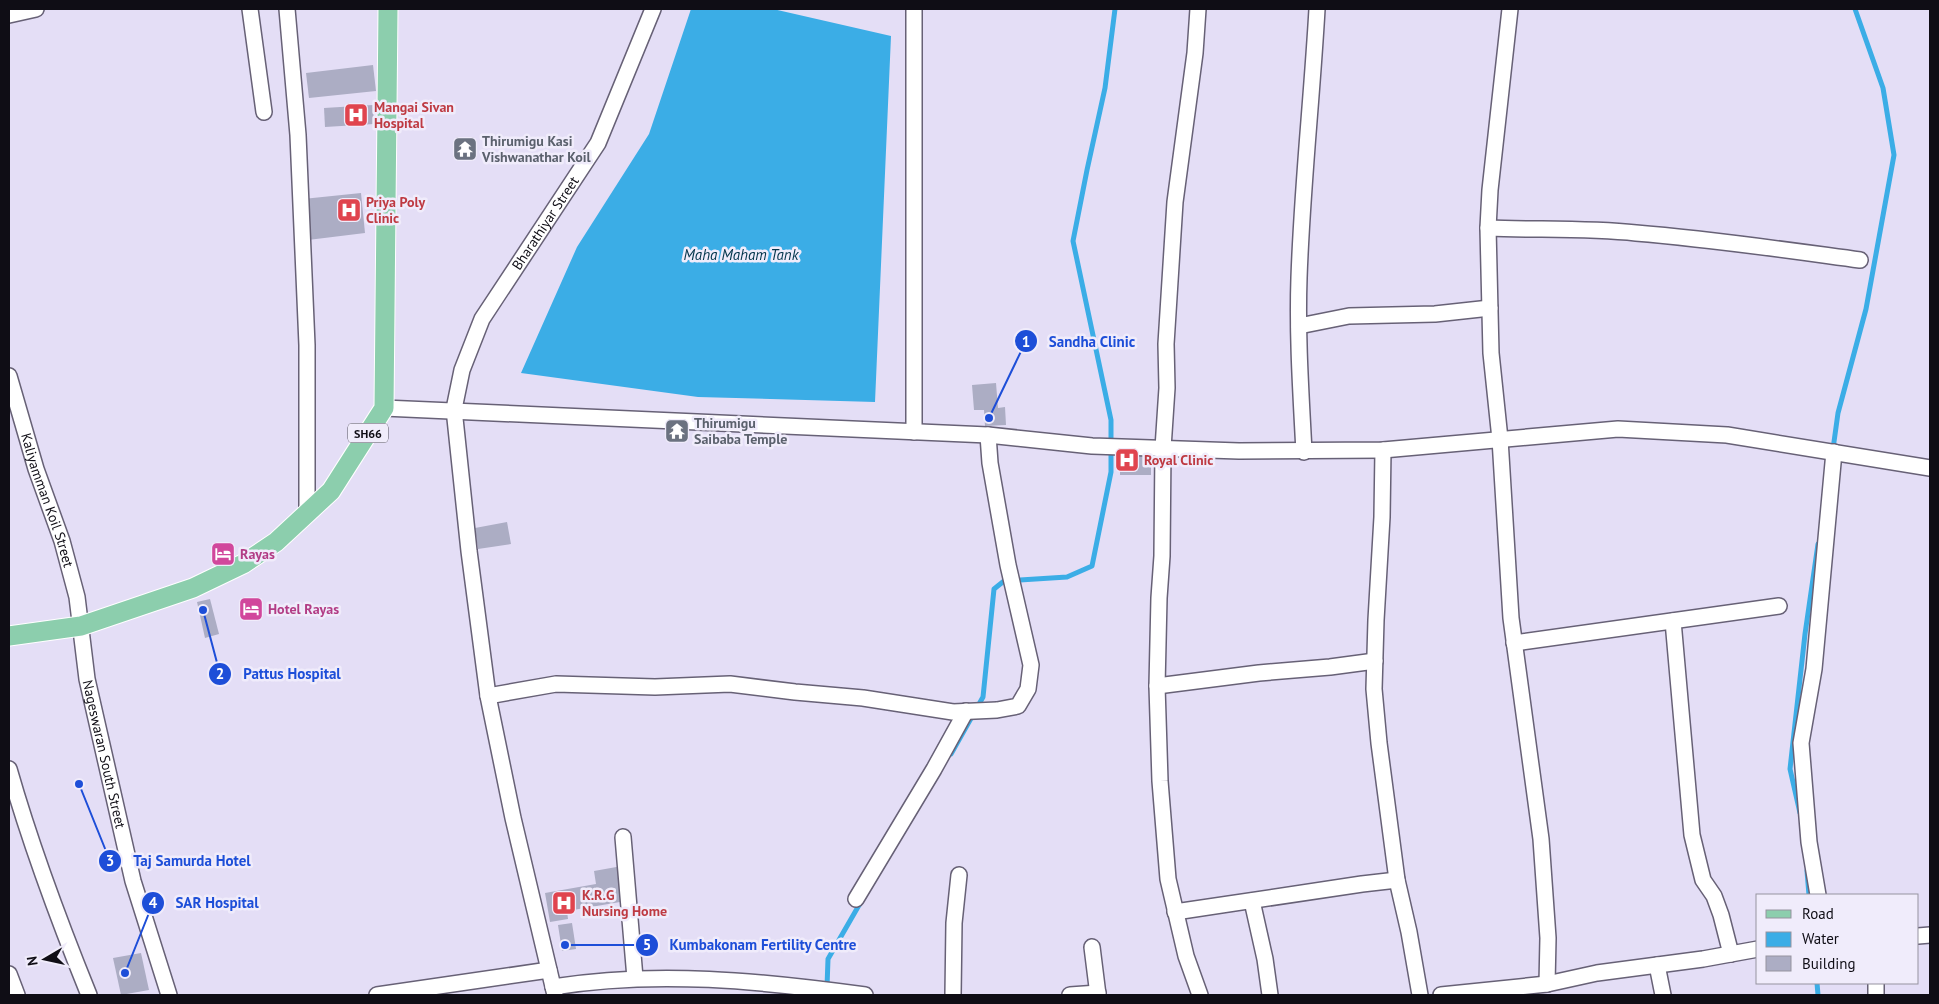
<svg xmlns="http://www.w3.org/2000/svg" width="1939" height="1004" viewBox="0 0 1939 1004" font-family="'PT Sans',sans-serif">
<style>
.water{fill:#3bade6}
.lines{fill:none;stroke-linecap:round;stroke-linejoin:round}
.stream{stroke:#3bade6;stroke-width:5}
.building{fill:#acadc4}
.minor-casing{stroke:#676176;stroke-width:18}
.major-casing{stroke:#fff;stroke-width:21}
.minor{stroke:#fff;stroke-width:15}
.major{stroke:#8ccead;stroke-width:19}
.labels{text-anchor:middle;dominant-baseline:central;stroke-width:5;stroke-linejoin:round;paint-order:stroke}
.shield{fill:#f0ecfb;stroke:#52505a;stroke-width:1}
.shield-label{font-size:12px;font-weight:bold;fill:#0f0d15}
.health-label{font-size:14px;font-weight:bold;fill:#be3a42;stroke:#f0ecfb;text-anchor:start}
.worship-label{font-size:14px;font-weight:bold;fill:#5b616d;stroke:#f0ecfb;text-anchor:start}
.street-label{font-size:14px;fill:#0f0d15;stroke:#f0ecfb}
.hotel-label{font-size:14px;font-weight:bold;fill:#b23c85;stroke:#f0ecfb;text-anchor:start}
.water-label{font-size:15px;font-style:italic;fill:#03354c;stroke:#f0ecfb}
.leader{fill:none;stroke:#1d4ed8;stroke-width:2}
.callout-dot{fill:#1d4ed8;stroke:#f0ecfb;stroke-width:2}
.mark-label{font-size:15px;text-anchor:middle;font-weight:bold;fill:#fff}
.callout-label{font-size:15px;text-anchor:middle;font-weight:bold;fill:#1d4ed8;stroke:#f0ecfb;stroke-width:5;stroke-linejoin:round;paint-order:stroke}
</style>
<rect width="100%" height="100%" fill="#e4def6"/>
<path class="water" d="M691,9H773L891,36L875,402L698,397L521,373L577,247L649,134Z"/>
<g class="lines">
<g class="stream">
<path d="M1833,449L1838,413L1866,309L1894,155L1883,88L1855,9"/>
<path d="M951,754L983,697L994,589L1004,581L1067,577L1092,566L1111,472V420L1073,241L1087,170L1105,88L1115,9"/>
<path d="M1800,813L1790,769L1805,634L1818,544"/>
<path d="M1807,871L1809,895"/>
<path d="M1817,983L1818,995"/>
<path d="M827,987L828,959L862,900"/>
</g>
</g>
<g class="building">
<path d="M373,65L376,91L309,98L306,73Z"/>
<path d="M373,105L374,124L325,127L324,108Z"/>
<path d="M361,193L365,233L308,240L303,199Z"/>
<path d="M996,383L998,408L1005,407L1006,425L985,426L984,410H974L972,385Z"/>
<rect x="1120" y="452" width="31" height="23"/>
<path d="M507,522L511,544L478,549L475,528Z"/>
<path d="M210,599L219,634L205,638L197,602Z"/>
<path d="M622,866L620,902L567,911L568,919L550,922L545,893L596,884L594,871Z"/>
<path d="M572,923L576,949L562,951L558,925Z"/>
<path d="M141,953L149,990L121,995L113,958Z"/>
</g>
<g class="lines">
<defs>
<g id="minor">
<path d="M250,9L264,112"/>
<path d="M287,9L298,135L307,345V513"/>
<path d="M914,9V432"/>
<path d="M1198,9L1195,53L1175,202L1166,344L1167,388L1163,448L1162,556L1159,598L1157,686L1160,781L1168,879L1186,956L1200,995"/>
<path d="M1510,9L1490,190L1488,228L1491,353L1500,439L1511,618L1541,839L1548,938L1547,984"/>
<path d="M9,15L36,9"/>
<path d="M1488,228C1537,230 1587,228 1636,233C1711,239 1786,250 1860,260"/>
<path d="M1299,326L1349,316L1435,314L1490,308"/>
<path id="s1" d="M9,376L36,469L62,541L77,597L87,679L133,881L169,995"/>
<path d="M384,408L988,435L1092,446L1239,451L1383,450L1618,429L1727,435L1930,468"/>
<path d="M1383,450L1382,517L1376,620L1374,689L1379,743L1397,880L1409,932L1420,995"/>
<path d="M1304,452C1301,394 1297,336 1299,278C1302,188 1312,98 1317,9"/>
<path d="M1673,621L1692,835L1703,880L1714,896L1721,915L1731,954"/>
<path d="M1514,643L1779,606"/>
<path d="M1157,686L1259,673L1330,667L1375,661"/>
<path d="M488,696L556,684L655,687L730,684L795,692L863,698L953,712L997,710L1018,706L1028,689L1031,665L1008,565L990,463L988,435"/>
<path d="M9,769C31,846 59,921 89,995"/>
<path d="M623,837L635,978"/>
<path d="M1818,895L1809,842L1801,743L1814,669L1834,452"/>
<path d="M856,899L934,769L966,711"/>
<path d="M1252,901L1265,959L1270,995"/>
<path d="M1175,912L1362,884L1397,880"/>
<path d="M1918,936L1930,935"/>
<path d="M1092,947L1098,995"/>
<path d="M1657,965L1663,995"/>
<path d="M9,974L17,995"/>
<path d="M553,987C657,970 761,981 865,995"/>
<path d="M377,995L549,970"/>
<path id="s2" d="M555,995L513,818L488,696L469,551L454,409L462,370L482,319L598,143L653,9"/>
<path d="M953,995L954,923L959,875"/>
<path d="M1070,995L1098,993"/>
<path d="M1441,995L1547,984L1597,973L1703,959L1758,949"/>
<path d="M1876,995V983"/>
</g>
<path id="major" d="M9,636L81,626L193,588L243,564L276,542L331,491L384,408L388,9"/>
</defs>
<use href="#minor" class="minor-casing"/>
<use href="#major" class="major-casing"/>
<use href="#minor" class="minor"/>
<use href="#major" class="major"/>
</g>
<defs>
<symbol id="hospital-square" viewBox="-11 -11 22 22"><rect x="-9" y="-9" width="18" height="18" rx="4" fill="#e0444e" stroke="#f0ecfb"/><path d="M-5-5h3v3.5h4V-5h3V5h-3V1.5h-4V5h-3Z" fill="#fff"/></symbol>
<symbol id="temple-square" viewBox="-11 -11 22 22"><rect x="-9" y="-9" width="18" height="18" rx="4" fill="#6b7280" stroke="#f0ecfb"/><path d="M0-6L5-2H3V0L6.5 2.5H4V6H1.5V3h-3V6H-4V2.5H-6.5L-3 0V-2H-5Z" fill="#fff"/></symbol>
<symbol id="hotel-square" viewBox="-11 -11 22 22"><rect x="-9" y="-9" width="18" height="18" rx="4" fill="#d1479c" stroke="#f0ecfb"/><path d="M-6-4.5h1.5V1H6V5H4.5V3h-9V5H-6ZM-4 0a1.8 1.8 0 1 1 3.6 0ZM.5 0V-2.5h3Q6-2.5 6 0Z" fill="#fff"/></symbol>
</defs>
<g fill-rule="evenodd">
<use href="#hospital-square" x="342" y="101" width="28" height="28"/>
<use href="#temple-square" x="451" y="135" width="28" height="28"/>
<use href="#hospital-square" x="335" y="196" width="28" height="28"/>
<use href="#temple-square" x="663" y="417" width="28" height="28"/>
<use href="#hospital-square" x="1113" y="446" width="28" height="28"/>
<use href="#hotel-square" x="209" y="540" width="28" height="28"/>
<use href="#hotel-square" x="237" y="595" width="28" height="28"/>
<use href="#hospital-square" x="550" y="889" width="28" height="28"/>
</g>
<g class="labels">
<rect class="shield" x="348" y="423.5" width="40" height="19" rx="4"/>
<g class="shield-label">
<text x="368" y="433">SH66</text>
</g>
<g class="health-label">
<text x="374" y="107">Mangai Sivan<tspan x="374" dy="16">Hospital</tspan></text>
<text x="366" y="202">Priya Poly<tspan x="366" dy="16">Clinic</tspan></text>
<text x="1144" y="460">Royal Clinic</text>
<text x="582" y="895">K.R.G<tspan x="582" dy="16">Nursing Home</tspan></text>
</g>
<g class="worship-label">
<text x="482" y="141">Thirumigu Kasi<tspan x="482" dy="16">Vishwanathar Koil</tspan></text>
<text x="694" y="423">Thirumigu<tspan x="694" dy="16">Saibaba Temple</tspan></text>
</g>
<g class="street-label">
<text stroke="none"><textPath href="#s2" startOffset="805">Bharathiyar Street</textPath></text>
<text stroke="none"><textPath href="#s1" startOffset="130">Kaliyamman Koil Street</textPath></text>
<text stroke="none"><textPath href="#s1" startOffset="391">Nageswaran South Street</textPath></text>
</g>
<g class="hotel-label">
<text x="240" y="554">Rayas</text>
<text x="268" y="609">Hotel Rayas</text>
</g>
<g class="water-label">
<text x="741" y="254">Maha Maham Tank</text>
</g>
</g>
<path class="leader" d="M989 418L1026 341M203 610L220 674M79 784L110 861M125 973L153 903M565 945L647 945"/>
<g class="callout-dot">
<circle cx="989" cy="418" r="5"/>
<circle cx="203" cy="610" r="5"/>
<circle cx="79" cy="784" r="5"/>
<circle cx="125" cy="973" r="5"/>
<circle cx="565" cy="945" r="5"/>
<circle cx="1026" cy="341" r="12"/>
<circle cx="220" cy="674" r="12"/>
<circle cx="110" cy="861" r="12"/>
<circle cx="153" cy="903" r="12"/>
<circle cx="647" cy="945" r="12"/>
</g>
<g class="mark-label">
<text x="1026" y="347">1</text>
<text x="220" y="679">2</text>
<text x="110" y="866">3</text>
<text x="153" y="908">4</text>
<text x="647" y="950">5</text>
</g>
<g class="callout-label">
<text x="1092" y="347">Sandha Clinic</text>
<text x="292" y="679">Pattus Hospital</text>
<text x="192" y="866">Taj Samurda Hotel</text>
<text x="217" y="908">SAR Hospital</text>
<text x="763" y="950">Kumbakonam Fertility Centre</text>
</g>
<rect width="1939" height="1004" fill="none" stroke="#0f0d15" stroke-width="20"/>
<rect x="1756" y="894" width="162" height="90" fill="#f0ecfb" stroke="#96939f"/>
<rect x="1766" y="910" width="25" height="8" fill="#8ccead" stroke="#96939f"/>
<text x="1802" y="919" font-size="15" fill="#0f0d15">Road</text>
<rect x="1766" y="932" width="25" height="15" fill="#3bade6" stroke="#96939f"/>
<text x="1802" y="944" font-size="15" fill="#0f0d15">Water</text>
<rect x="1766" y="956" width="25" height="15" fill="#acadc4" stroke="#96939f"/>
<text x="1802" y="969" font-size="15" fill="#0f0d15">Building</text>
<g transform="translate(45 959) rotate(261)" stroke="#f0ecfb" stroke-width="4" paint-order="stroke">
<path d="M0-4L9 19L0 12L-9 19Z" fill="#0f0d15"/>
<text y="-8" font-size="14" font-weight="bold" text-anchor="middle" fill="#0f0d15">N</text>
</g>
</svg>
